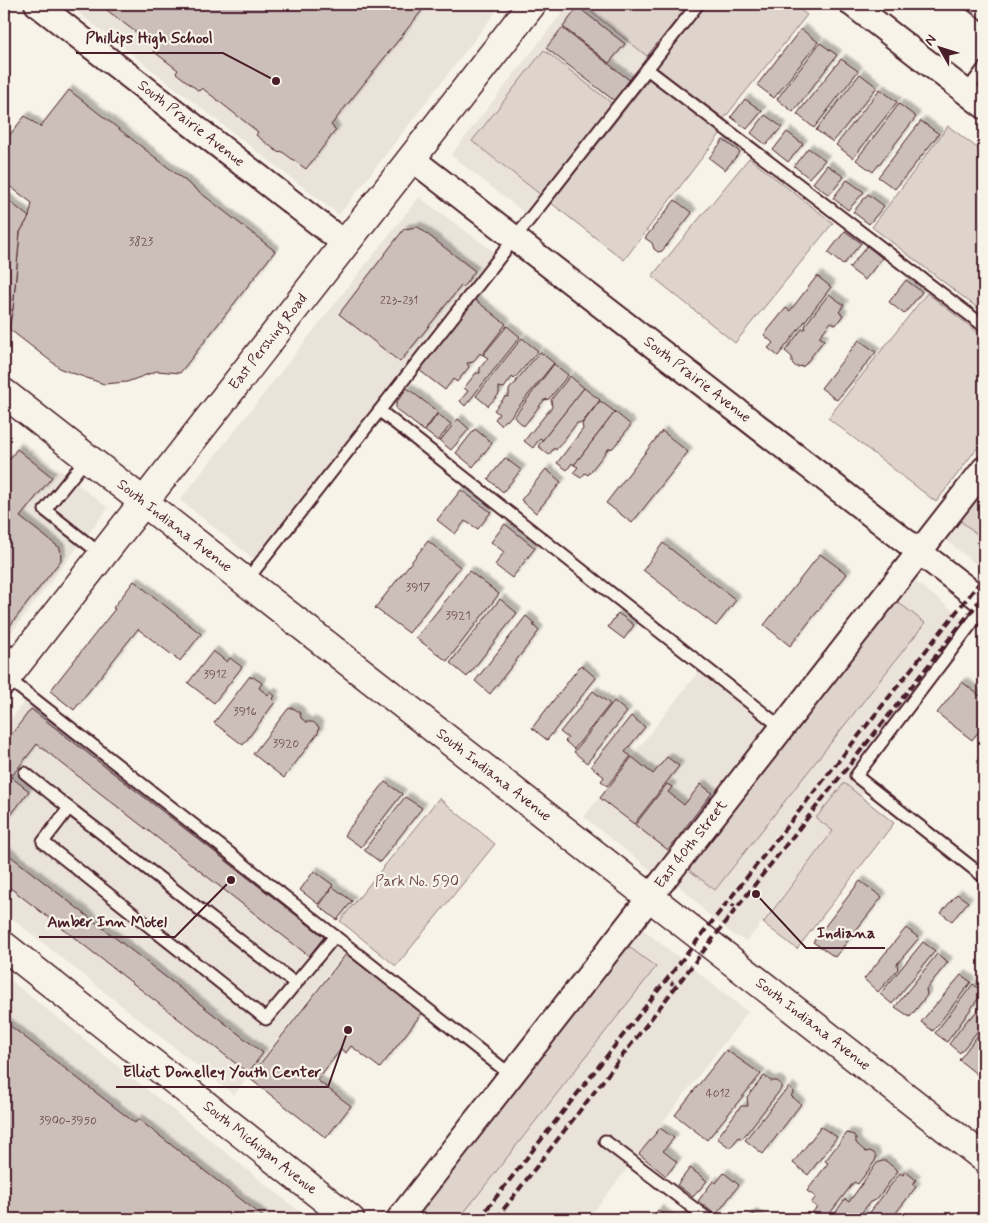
<svg xmlns="http://www.w3.org/2000/svg" width="988" height="1223" viewBox="0 0 988 1223" font-family="Mynerve,sans-serif">
<style>
.built{fill:#eae3da}
.green{fill:#ded4cc;stroke:#947a7c}
.building{fill:#ccbfb9;stroke:#4a1f2b;filter:url(#shadow)}
.lines{fill:none;stroke-linecap:round;stroke-linejoin:round}
.lane-casing{stroke:#4a1f2b;stroke-width:15}
.street-casing{stroke:#4a1f2b;stroke-width:28}
.secondary-casing{stroke:#4a1f2b;stroke-width:31}
.path{stroke:#4a1f2b;stroke-width:3;stroke-dasharray:4 4;stroke-linecap:butt}
.lane{stroke:#f7f3e8;stroke-width:11}
.street{stroke:#f7f3e8;stroke-width:24}
.secondary{stroke:#f7f3e8;stroke-width:28}
.rail{stroke:#4a1f2b;stroke-width:4;stroke-dasharray:8 4;stroke-linecap:butt}
.labels{text-anchor:middle;dominant-baseline:central;stroke-width:4.5;stroke-linejoin:round;paint-order:stroke}
.number-label{font-size:12px;fill:#6a474e}
.street-label{font-size:15px;fill:#4a1f2b;stroke:#f7f3e8}
.park-label{font-size:15px;fill:#6f4c53;stroke:#f7f3e8}
.leader{fill:none;stroke:#4a1f2b;stroke-width:2}
.callout-dot{fill:#4a1f2b;stroke:#f7f3e8;stroke-width:2}
.callout-label{font-size:16px;text-anchor:middle;font-weight:bold;fill:#4a1f2b;stroke:#f7f3e8;stroke-width:4.5;stroke-linejoin:round;paint-order:stroke}
</style>
<defs>
<filter id="shadow"><feDropShadow dx="4.5" dy="-4.5" stdDeviation="1" flood-color="#0004"/></filter>
</defs>
<rect width="100%" height="100%" fill="#f7f3e8"/>
<filter id="ink" filterUnits="userSpaceOnUse"><feTurbulence type="fractalNoise" baseFrequency=".02" numOctaves="2"/><feDisplacementMap in="SourceGraphic" scale="10" xChannelSelector="R" yChannelSelector="G"/><feConvolveMatrix kernelMatrix="1 2 1 2 8 2 1 2 1" color-interpolation-filters="sRGB"/></filter>
<g filter="url(#ink)">
<g class="built">
<path d="M67,4H502L339,215Z"/>
<path d="M569,4H698L531,218L451,155Z"/>
<path d="M419,197L500,256L260,564L180,500Z"/>
<path d="M21,440L108,508L4,642V463Z"/>
<path d="M958,519L984,540V570L944,539Z"/>
<path d="M912,579L971,624L856,776L869,786L747,941L735,936L704,911L698,903L676,883L685,867L715,890L894,599Z"/>
<path d="M703,666L775,722L657,875L584,817Z"/>
<path d="M29,695L349,947L234,1095L4,912V728Z"/>
<path d="M639,926L748,1012L588,1219H459L655,968L625,944Z"/>
<path d="M4,975L309,1219H4Z"/>
</g>
<g class="green">
<path d="M581,4H689L647,56Z"/>
<path d="M706,4H792L807,15L722,121L656,68Z"/>
<path d="M544,50L614,105L541,195L472,141Z"/>
<path d="M650,78L721,133L624,260L551,203Z"/>
<path d="M948,126L984,153V313L872,227Z"/>
<path d="M749,158L833,223L735,343L652,276Z"/>
<path d="M927,293L984,337V439L936,502L828,418Z"/>
<path d="M984,485V540L958,519Z"/>
<path d="M894,599L925,623L715,890L685,867Z"/>
<path d="M844,783L894,823L797,949L763,923L833,831L816,818Z"/>
<path d="M439,798L495,844L396,966L340,921Z"/>
<path d="M625,944L656,967L459,1219H434L417,1206Z"/>
</g>
<g class="building">
<path d="M99,4H427L331,125L336,130L306,169L281,151L279,153L256,135L258,132L202,88L199,91L176,73L178,70L153,51L155,47Z"/>
<path d="M578,7L625,44L609,63L563,27Z"/>
<path d="M562,28L632,82L616,102L546,48Z"/>
<path d="M801,29L818,42L774,98L757,85Z"/>
<path d="M820,43L837,55L793,112L777,99Z"/>
<path d="M841,59L858,71L814,128L797,114Z"/>
<path d="M860,74L877,87L833,142L816,130Z"/>
<path d="M880,89L897,102L853,158L836,145Z"/>
<path d="M69,90L275,251L180,373L157,371L127,382L104,384L61,369L9,329L13,309L20,232L29,217L32,203L4,182V142L25,116L40,127Z"/>
<path d="M745,99L762,111L747,129L731,117Z"/>
<path d="M899,104L916,117L873,172L856,160Z"/>
<path d="M765,115L782,127L766,145L751,133Z"/>
<path d="M921,121L939,134L895,189L878,177Z"/>
<path d="M787,132L803,144L788,162L773,150Z"/>
<path d="M723,140L740,152L725,170L709,158Z"/>
<path d="M808,148L825,160L809,178L794,166Z"/>
<path d="M827,165L844,177L829,195L813,183Z"/>
<path d="M847,180L864,192L848,210L833,198Z"/>
<path d="M868,194L884,206L869,224L853,212Z"/>
<path d="M4,197L29,217L20,232L13,309L6,314L4,313Z"/>
<path d="M675,200L692,213L662,251L658,252L654,249L652,243L645,238Z"/>
<path d="M418,227L475,271L463,287L461,286L400,362L339,314L404,229Z"/>
<path d="M845,231L861,243L843,265L828,253Z"/>
<path d="M867,246L882,258L865,280L849,268Z"/>
<path d="M817,276L831,287L778,356L768,348L773,343L764,335L786,308L790,311Z"/>
<path d="M906,280L922,292L904,314L889,302Z"/>
<path d="M829,294L844,305L839,312L843,315L836,325L831,322L819,337L824,340L804,366L796,367L792,363V357L785,351L802,329H805L806,324Z"/>
<path d="M474,299L506,324L482,355L480,353L473,362L467,363L469,367L457,382L453,379L445,390L419,370Z"/>
<path d="M507,326L520,337L465,406L460,401L468,391L464,388L476,373H480V368L488,358L483,355Z"/>
<path d="M522,338L538,351L514,379L512,377L504,388L499,387V394L488,406L476,396Z"/>
<path d="M859,340L876,352L837,400L821,388Z"/>
<path d="M540,352L554,363L507,421L505,420L501,425L495,419L499,414L494,410L505,397L509,396V390L511,387L517,382L516,381Z"/>
<path d="M554,364L568,375L549,399L544,400L524,426L514,417Z"/>
<path d="M570,376L584,388L543,440L540,438L533,448L524,441L552,407L551,400Z"/>
<path d="M407,388L438,412L424,431L396,409V403Z"/>
<path d="M584,388L600,400L582,423H577L556,450L554,448L549,455L538,446Z"/>
<path d="M600,401L615,412L574,465L572,463L567,470L557,463L583,429L582,424Z"/>
<path d="M615,412L631,425L613,448L608,449L588,475L585,473L581,478L573,473L578,467L574,465Z"/>
<path d="M438,414L451,424L438,441L425,431Z"/>
<path d="M458,419L469,429L451,450L440,441Z"/>
<path d="M475,429L492,443L473,467L456,453Z"/>
<path d="M662,431L688,452L632,523L606,503Z"/>
<path d="M17,449L52,477L20,517L60,548L61,560L4,633V467Z"/>
<path d="M505,458L521,470L503,492L488,479Z"/>
<path d="M546,469L561,482L536,513L521,500Z"/>
<path d="M461,490L491,512L478,529L465,521L455,534L437,520Z"/>
<path d="M505,524L535,548L512,578L495,565L504,552L491,542Z"/>
<path d="M428,541L460,567L409,633L375,608Z"/>
<path d="M663,543L736,600L716,626L643,570Z"/>
<path d="M820,554L847,574L790,646L764,625Z"/>
<path d="M469,571L499,594L447,661L416,638Z"/>
<path d="M134,581L201,634L180,661L138,629L74,710L50,691L115,609L113,608Z"/>
<path d="M500,599L517,613L467,677L450,663Z"/>
<path d="M618,613L634,625L624,639L608,627Z"/>
<path d="M526,616L535,624L533,625L539,631L490,694L475,681Z"/>
<path d="M213,651L227,662L230,658L242,667L214,703L188,683Z"/>
<path d="M581,665L596,678L547,740L532,728Z"/>
<path d="M250,676L251,678L253,677L262,683L259,688L268,695L270,692L275,696L272,699L275,702L243,745L214,723Z"/>
<path d="M962,682L984,699V735L979,731L972,740L937,713Z"/>
<path d="M593,691L610,704L574,749L565,741L568,738L560,732Z"/>
<path d="M614,701L627,712L587,763L574,752Z"/>
<path d="M291,708L295,709L300,713L301,718L306,722H313L319,727L318,733L284,778L253,754L288,709Z"/>
<path d="M31,709L324,937L309,956L37,744L11,777L29,791L4,824V744Z"/>
<path d="M631,716L645,727L625,752L631,756L607,786L601,781L604,777L591,766Z"/>
<path d="M632,757L653,774L667,757L679,766L634,824L600,798Z"/>
<path d="M385,782L402,794L361,847L344,835Z"/>
<path d="M667,784L672,787L668,792L684,805L701,784L712,793L668,850L635,825Z"/>
<path d="M405,797L422,808L380,862L364,850Z"/>
<path d="M4,851L263,1053L248,1073L4,883Z"/>
<path d="M314,871L333,885L318,904L300,890Z"/>
<path d="M860,881L882,897L835,957L813,942Z"/>
<path d="M333,887L352,901L337,920L319,906Z"/>
<path d="M957,894L968,902L952,921L941,913Z"/>
<path d="M906,928L919,938L897,964L898,969L878,992L864,979Z"/>
<path d="M923,942L935,951L892,1004L880,994Z"/>
<path d="M346,954L422,1013L380,1068L351,1046L346,1053L341,1049L317,1080L351,1106L326,1138L249,1078Z"/>
<path d="M937,954L948,962L926,989L927,995L910,1017L895,1007Z"/>
<path d="M961,975L971,982L933,1031L921,1022Z"/>
<path d="M973,984L983,992L947,1042L935,1033Z"/>
<path d="M984,1002V1023L960,1053L949,1044L968,1019L972,1017Z"/>
<path d="M4,1021L135,1123L138,1119L265,1218L6,1219L4,1218Z"/>
<path d="M984,1027V1070L979,1076L959,1060Z"/>
<path d="M726,1050L761,1074L707,1140L675,1115Z"/>
<path d="M764,1076L771,1081H777L781,1084V1089L742,1139L739,1137L730,1148L717,1138L741,1106H748L747,1097Z"/>
<path d="M789,1087L794,1092L791,1096L801,1104L763,1154L745,1140L784,1092L785,1093Z"/>
<path d="M821,1127L837,1137L808,1175L793,1163Z"/>
<path d="M660,1128L674,1138L663,1151L677,1162L666,1176L639,1154Z"/>
<path d="M847,1133L854,1135L856,1139V1143L866,1152L870,1151L874,1153L876,1157L875,1161L858,1184L854,1182L827,1217L821,1212L817,1218L811,1214L817,1207L811,1203L816,1197L807,1191L828,1163L825,1161Z"/>
<path d="M882,1161H886L898,1171L876,1200L870,1202L862,1212L864,1214L860,1219H831L845,1199L849,1202L877,1163Z"/>
<path d="M690,1168L707,1181L693,1197L677,1185Z"/>
<path d="M905,1171L916,1180L912,1184L916,1187L891,1219H865L900,1173L903,1175Z"/>
<path d="M724,1173L739,1185L716,1215L698,1201L713,1181L716,1183Z"/>
<path d="M658,1210L670,1219H651Z"/>
<path d="M752,1213L760,1219H747Z"/>
</g>
<g class="lines">
<defs>
<g id="lane">
<path d="M971,4L984,14"/>
<path d="M647,69L984,326"/>
<path d="M966,92L984,68"/>
<path d="M380,411L782,728"/>
<path d="M87,458L45,510L102,555"/>
<path d="M246,581L698,4"/>
<path d="M984,607L856,776L984,877"/>
<path d="M4,648L19,661"/>
<path d="M6,677L511,1075"/>
<path d="M25,773L69,808"/>
<path d="M296,984L69,808L43,842L266,1019C289,991 312,964 335,936"/>
<path d="M605,1141L708,1219"/>
</g>
<g id="street">
<path id="s1" d="M37,4L344,243"/>
<path d="M852,4L984,106"/>
<path id="s2" d="M411,158L984,602"/>
<path id="s3" d="M399,1219L984,469"/>
</g>
<g id="secondary">
<path id="s4" d="M4,393L984,1158"/>
<path id="s5" d="M4,681L532,4"/>
<path id="s6" d="M4,946L350,1219"/>
</g>
</defs>
<use href="#lane" class="lane-casing"/>
<use href="#street" class="street-casing"/>
<use href="#secondary" class="secondary-casing"/>
<g class="path">
<path d="M732,907L736,901"/>
<path d="M671,985L675,979"/>
</g>
<use href="#lane" class="lane"/>
<use href="#street" class="street"/>
<use href="#secondary" class="secondary"/>
<g class="rail">
<path d="M479,1219L769,849L984,577"/>
<path d="M496,1219L763,874L984,595"/>
</g>
</g>
</g>
<g class="labels">
<g class="number-label">
<text x="141" y="242">3823</text>
<text x="399" y="301">223-231</text>
<text x="418" y="588">3917</text>
<text x="458" y="616">3921</text>
<text x="215" y="675">3912</text>
<text x="245" y="712">3916</text>
<text x="286" y="744">3920</text>
<text x="718" y="1094">4012</text>
<text x="68" y="1121">3900-3950</text>
</g>
<g class="street-label">
<text stroke="none"><textPath href="#s1" startOffset="195">South Prairie Avenue</textPath></text>
<text stroke="none"><textPath href="#s5" startOffset="430">East Pershing Road</textPath></text>
<text stroke="none"><textPath href="#s2" startOffset="362">South Prairie Avenue</textPath></text>
<text stroke="none"><textPath href="#s4" startOffset="216">South Indiana Avenue</textPath></text>
<text stroke="none"><textPath href="#s4" startOffset="621">South Indiana Avenue</textPath></text>
<text stroke="none"><textPath href="#s3" startOffset="475">East 40th Street</textPath></text>
<text stroke="none"><textPath href="#s4" startOffset="1026">South Indiana Avenue</textPath></text>
<text stroke="none"><textPath href="#s6" startOffset="326">South Michigan Avenue</textPath></text>
</g>
<g class="park-label">
<text x="417" y="882">Park No. 590</text>
</g>
</g>
<path class="leader" d="M276 81L223 53H76M231 880L175 937H39M756 894L806 948H885M348 1030L328 1087H116"/>
<g class="callout-dot">
<circle cx="276" cy="81" r="5"/>
<circle cx="231" cy="880" r="5"/>
<circle cx="756" cy="894" r="5"/>
<circle cx="348" cy="1030" r="5"/>
</g>
<g class="callout-label">
<text x="149" y="43">Phillips High School</text>
<text x="107" y="927">Amber Inn Motel</text>
<text x="846" y="938">Indiana</text>
<text x="222" y="1077">Elliot Donelley Youth Center</text>
</g>
<rect width="988" height="1223" fill="none" stroke="#f7f3e8" stroke-width="20"/>
<rect x="10" y="10" width="968" height="1203" fill="none" stroke="#4a1f2b" stroke-width="2" filter="url(#ink)"/>
<g transform="translate(940 48) rotate(309)" stroke="#f7f3e8" stroke-width="4" paint-order="stroke">
<path d="M0-4L9 19L0 12L-9 19Z" fill="#4a1f2b"/>
<text y="-8" font-size="14" font-weight="bold" text-anchor="middle" fill="#4a1f2b">N</text>
</g>
</svg>
